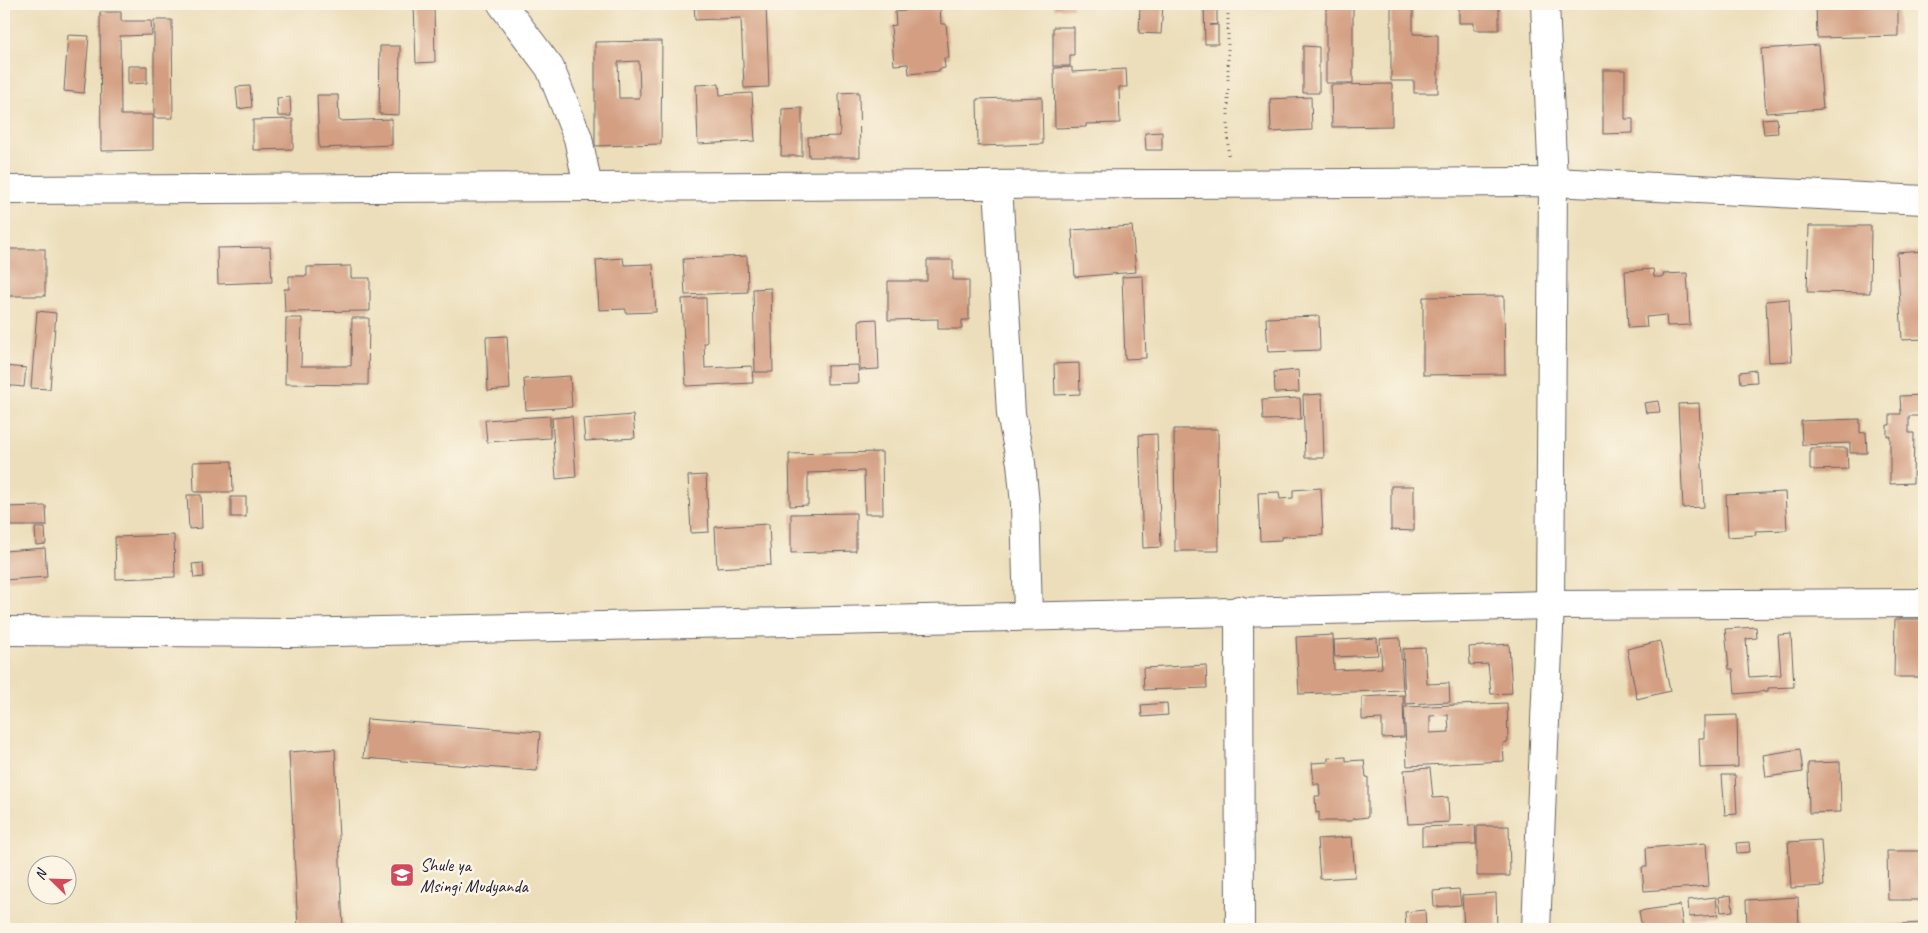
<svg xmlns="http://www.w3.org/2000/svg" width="1928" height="933" viewBox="0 0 1928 933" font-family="Caveat,sans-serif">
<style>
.building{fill:#d39e81;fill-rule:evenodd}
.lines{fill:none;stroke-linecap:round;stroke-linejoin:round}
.minor-casing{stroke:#696467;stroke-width:30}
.path{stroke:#696467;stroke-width:3;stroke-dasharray:1 4;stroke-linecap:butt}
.minor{stroke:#fff;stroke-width:28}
.labels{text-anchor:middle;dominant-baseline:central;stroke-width:5;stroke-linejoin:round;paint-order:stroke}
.poi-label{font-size:18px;fill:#22223b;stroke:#fcf5e5;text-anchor:start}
</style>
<rect width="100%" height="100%" fill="#fcf5e5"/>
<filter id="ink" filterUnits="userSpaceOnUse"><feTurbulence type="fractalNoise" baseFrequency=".02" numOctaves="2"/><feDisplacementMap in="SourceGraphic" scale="10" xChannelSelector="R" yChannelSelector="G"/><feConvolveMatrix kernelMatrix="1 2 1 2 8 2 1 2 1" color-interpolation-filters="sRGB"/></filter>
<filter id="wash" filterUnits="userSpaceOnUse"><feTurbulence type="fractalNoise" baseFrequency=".0096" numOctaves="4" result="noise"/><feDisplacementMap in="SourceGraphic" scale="20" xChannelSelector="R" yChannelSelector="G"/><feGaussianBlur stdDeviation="1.12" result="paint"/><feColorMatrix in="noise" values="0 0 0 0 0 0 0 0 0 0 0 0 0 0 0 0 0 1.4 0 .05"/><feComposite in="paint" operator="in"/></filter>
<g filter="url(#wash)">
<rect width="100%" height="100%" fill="#ecdeba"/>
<g id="blocks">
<g class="building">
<path d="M414,4H434L435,62L416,63Z"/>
<path d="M694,4H766L769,87L744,88L741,18L695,20Z"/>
<path d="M904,4H940L941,24H946L949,58H944L945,68L939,69V71L909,74L908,64L894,65L891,26L896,25L895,12L905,11Z"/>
<path d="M1054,4H1073V8L1054,9Z"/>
<path d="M1140,4H1163L1161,34L1139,33Z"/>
<path d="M1204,4H1217V24L1210,25H1218V44H1205Z"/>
<rect x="1326" y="4" width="27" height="79"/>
<path d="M1391,4H1413V34L1438,35V93H1414V81H1391Z"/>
<path d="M1459,4H1499V30H1474V23H1459Z"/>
<path d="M1816,4H1898V36L1817,38Z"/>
<path d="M100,12H121V21H151L152,35L120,36L121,115H153V150L101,151Z"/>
<path d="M154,20H172L173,118H154Z"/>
<path d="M1053,27H1074V55H1070V66H1053Z"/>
<path d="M68,35L89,36L84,93L64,91Z"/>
<path d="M662,41L661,144L595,146V42ZM639,61L640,98H619L618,62Z"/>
<path d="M1818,45L1823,109L1766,113L1761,49Z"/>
<path d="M380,46H400L399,115L379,114Z"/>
<path d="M1303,46L1319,47V93H1303Z"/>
<path d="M128,66H147V83L128,84Z"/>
<path d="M1072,67V72L1126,69L1127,87H1119L1120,123L1086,124V127L1055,128L1054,68Z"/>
<path d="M1603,70H1625V119H1633V133L1603,134Z"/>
<path d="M719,84L720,95L752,93L755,141L698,144L696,85Z"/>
<path d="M1392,84V126L1332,127L1331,85Z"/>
<path d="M250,86L252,107L238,109L236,87Z"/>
<path d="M859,92L860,157H809L808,137L840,136L839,93Z"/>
<path d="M317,95H338L339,121L392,119V145L319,148Z"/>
<path d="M290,97L291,116H278L277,98Z"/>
<path d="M1042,97L1043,144L978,146L977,99Z"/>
<path d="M1311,97L1312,130L1271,132L1270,99Z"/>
<path d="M802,108V156H781L782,109Z"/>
<path d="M1777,118L1778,133L1764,134L1762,119Z"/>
<path d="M293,119V149L253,150V120Z"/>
<path d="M1162,132V150H1146L1145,133Z"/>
<path d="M1132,226L1136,272L1075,277L1072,230Z"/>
<path d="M1809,226H1871L1870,293L1807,292Z"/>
<path d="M270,247L272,282L218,284L217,248Z"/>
<rect x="4" y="249" width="41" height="47"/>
<path d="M1924,251V339L1902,340L1897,253Z"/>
<path d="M747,256L748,292L685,295L683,259Z"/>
<path d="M623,258L624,265L653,264L656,312L626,313V309L599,310L596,260Z"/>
<path d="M927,260H953V280H969V320H962V329H938V319L888,320V281H927Z"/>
<path d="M351,266V278H370V311L285,312L284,289H289V276H307V267Z"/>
<path d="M1653,269L1654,277H1664L1663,274L1687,273L1690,325L1667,326L1666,315L1646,317L1647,327L1628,328L1625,271Z"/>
<path d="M1143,276L1146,358L1125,359L1122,277Z"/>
<path d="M771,288L773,372H755L753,289Z"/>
<path d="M1504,296L1505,374L1423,375V297Z"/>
<path d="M706,298L707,343H704L705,368L752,366L753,383L686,386L682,299Z"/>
<path d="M1789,299L1792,361L1769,362L1766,301Z"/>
<path d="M37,311L56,313L50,389L31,388Z"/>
<path d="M1319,316L1320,350L1268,352L1266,318Z"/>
<path d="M286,318H302L301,366H351L352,318H369L368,385L285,384Z"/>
<path d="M877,319L879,369L860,370L859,320Z"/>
<path d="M507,336L510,389L488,391L486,337Z"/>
<path d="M1079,363L1080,394L1055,395L1054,364Z"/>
<path d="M858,365L859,383L827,384V366Z"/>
<path d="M4,366L26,368L24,387L4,385Z"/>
<path d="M1298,370L1299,392L1275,393L1274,372Z"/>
<path d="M1756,370L1757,382L1741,383L1740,372Z"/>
<path d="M570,376L572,407L526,410L524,379Z"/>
<path d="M1322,394L1324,458H1305L1303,395Z"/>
<path d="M1924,395V416H1909V433H1914L1913,483L1890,484V436H1887V425H1890V414H1901L1900,396Z"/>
<path d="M1300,398L1301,419L1263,420L1262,400Z"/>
<path d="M1658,401L1660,412L1646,413L1644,403Z"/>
<path d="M1699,403L1704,507L1683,508L1678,404Z"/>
<path d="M633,415L635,438L585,441L583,419Z"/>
<path d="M550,416V438L487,442L485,420Z"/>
<path d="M572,416L576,477L556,479L552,418Z"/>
<path d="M1860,419V433L1866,432L1867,453H1850V443L1802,445L1801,421Z"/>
<path d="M1174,429H1218L1219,551H1175Z"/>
<path d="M1157,434L1161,547L1143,548L1139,435Z"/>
<path d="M1810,448H1847L1848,469L1810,470Z"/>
<path d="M882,452L883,514H865L864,471L808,473V505L790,506L789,454Z"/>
<path d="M232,461L233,492H194L193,462Z"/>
<path d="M706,475L709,532L691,533L688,476Z"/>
<path d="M1391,486H1414V531L1391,530Z"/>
<path d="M1321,488L1323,535L1281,537V540L1260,541L1258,493L1279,492L1280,499L1293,498V490Z"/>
<path d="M1785,492L1787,530L1755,531L1756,535L1728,537L1726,495Z"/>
<path d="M187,495H201L202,528L189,529Z"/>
<rect x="231" y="497" width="15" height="20"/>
<path d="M46,506L47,526H6V549H4V507Z"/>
<path d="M856,513V551L791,553V514Z"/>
<path d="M769,524L771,565L717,568L715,527Z"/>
<path d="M35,528H45L46,544L36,545Z"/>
<path d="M174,535L175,577L116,579L115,537Z"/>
<path d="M45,548L47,577L4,580V551Z"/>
<path d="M203,563L204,577L194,578L192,564Z"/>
<path d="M1895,619H1924V677H1894Z"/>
<path d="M1756,627L1757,638L1746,639L1749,677L1781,675L1778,635L1791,634L1794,687L1768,688V691L1735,694L1733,669H1729L1725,629Z"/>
<path d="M1333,635L1334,670L1382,668L1380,639L1400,638L1403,690L1299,694L1296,637Z"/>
<path d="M1377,638L1378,655L1335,657L1334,640Z"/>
<path d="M1660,641L1670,691L1637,699L1627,649Z"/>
<path d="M1509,644L1512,693L1491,694L1488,664L1470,665L1469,647Z"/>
<path d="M1425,648L1427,684L1449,683L1450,702L1405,704L1403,649Z"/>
<path d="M1206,665L1207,688L1144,690L1143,668Z"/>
<path d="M1403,695L1404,737L1382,738V719L1362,720V697Z"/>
<path d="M1167,703L1168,715L1142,717L1141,705Z"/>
<path d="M1507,703L1508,742L1503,743L1504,761L1407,766L1404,707ZM1448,715L1449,732L1430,733V716Z"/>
<path d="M1737,715L1738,767L1700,768L1699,738H1704V716Z"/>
<path d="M367,719L540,732L537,771L363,758Z"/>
<path d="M335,749L343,929H298L289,752Z"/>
<path d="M1800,749L1803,772L1766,777L1763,755Z"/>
<path d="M1346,757V761L1364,760L1366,777H1368V817L1352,819V821H1319V812L1316,813L1315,796H1320L1319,784H1314L1312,763L1328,762V758Z"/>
<path d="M1840,762L1841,812L1809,813L1808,763Z"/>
<path d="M1430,768L1433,798L1448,797L1449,822L1408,824L1404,770Z"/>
<path d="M1722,775H1735L1737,814L1725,815Z"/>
<path d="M1475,825L1476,844L1422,846V827Z"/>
<path d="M1477,826H1509L1510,876H1477Z"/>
<path d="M1352,837L1355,877L1320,879L1317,839Z"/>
<path d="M1821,840L1824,886L1791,888L1788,842Z"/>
<path d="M1749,842L1750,852L1737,853L1736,843Z"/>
<path d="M1706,843L1709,886L1644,891L1642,867H1647L1646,848Z"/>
<path d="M1887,851H1923L1922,900H1888Z"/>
<path d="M1459,889L1461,905L1434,907L1433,891Z"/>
<path d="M1496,893L1497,929H1464L1462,895Z"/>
<path d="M1731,895L1733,911L1721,912L1719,897Z"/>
<path d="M1716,897L1718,915L1689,917L1688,900Z"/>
<path d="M1798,897L1799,929H1747L1746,900Z"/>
<path d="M1680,905L1683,929H1642L1639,911Z"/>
<path d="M1425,910L1426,929H1406L1405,912Z"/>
<path d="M1921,923L1922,929H1887L1886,925Z"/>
</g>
</g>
</g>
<g filter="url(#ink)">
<use href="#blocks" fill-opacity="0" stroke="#696467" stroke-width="1"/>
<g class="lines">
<defs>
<g id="minor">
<path d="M502,4L550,68L578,138L588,187"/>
<path d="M998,185L1011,414L1021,463L1025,504L1028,615"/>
<path d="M4,190L1553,182L1924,200"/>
<path d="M1239,610L1240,929"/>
<path d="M4,631L291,633L1550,605L1924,603"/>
<path d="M1536,929L1550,605L1553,182L1545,4"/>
</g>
</defs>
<use href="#minor" class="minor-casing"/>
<path class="path" d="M1228,4V155"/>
<use href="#minor" class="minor"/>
</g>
</g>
<defs>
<symbol id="school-square" viewBox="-11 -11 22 22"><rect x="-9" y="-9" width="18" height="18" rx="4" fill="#d1495b" stroke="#fcf5e5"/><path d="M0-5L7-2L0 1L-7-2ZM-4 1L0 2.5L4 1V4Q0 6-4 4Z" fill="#fff"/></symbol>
</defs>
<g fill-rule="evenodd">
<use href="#school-square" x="388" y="861" width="28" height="28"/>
</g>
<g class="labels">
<g class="poi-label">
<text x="420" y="865">Shule ya<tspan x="420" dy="21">Msingi Mudyanda</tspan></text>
</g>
</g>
<rect width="1928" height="933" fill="none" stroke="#fcf5e5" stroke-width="20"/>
<g transform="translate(52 880) rotate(293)"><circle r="24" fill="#fcf5e5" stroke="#a5a1a1"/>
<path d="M0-4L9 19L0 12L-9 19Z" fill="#d1495b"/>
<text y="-8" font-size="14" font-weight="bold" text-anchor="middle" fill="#22223b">N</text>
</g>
</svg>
